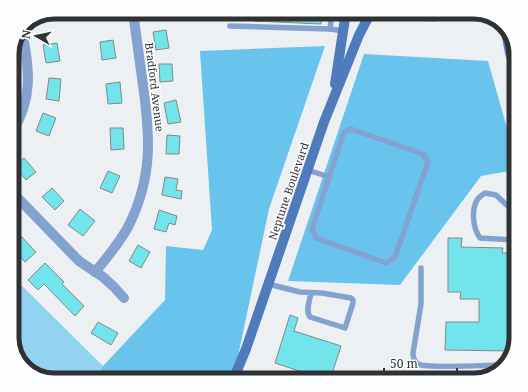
<svg xmlns="http://www.w3.org/2000/svg" width="528" height="392" viewBox="0 0 528 392" font-family="'Noto Serif',serif">
<style>
.green{fill:#93d2f0}
.forest{fill:#68c4ed}
.building{fill:#71e5eb;stroke:#848889}
.lines{fill:none;stroke-linecap:round;stroke-linejoin:round}
.lane{stroke:#84a2cf;stroke-width:5.5}
.street{stroke:#84a2cf;stroke-width:10}
.secondary{stroke:#4f7bbc;stroke-width:10}
.labels{text-anchor:middle;dominant-baseline:central;stroke-width:3.5;stroke-linejoin:round;paint-order:stroke}
.street-label{font-size:11px;fill:#303132;stroke:#fbfdff}
.rim{fill:none;stroke:#303132;stroke-width:5}
</style>
<rect width="100%" height="100%" fill="#ecf0f3"/>
<path class="green" d="M12,276L103,366L93,380H54L28,371L12,340Z"/>
<g class="forest">
<path d="M325,46L269,209L233,380H93L103,366L165,300L166,246L203,250L212,230L200,51Z"/>
<path d="M364,54L488,61L516,160V170L481,176L400,285L288,281Z"/>
</g>
<g class="building">
<path d="M254,12H322L321,24L254,21Z"/>
<path d="M420,12H435V21L419,20Z"/>
<path d="M166,30L169,48L156,50L153,32Z"/>
<path d="M113,40L116,58L102,60L100,42Z"/>
<path d="M57,43L60,61L46,63L43,45Z"/>
<path d="M159,64H172L173,81L160,82Z"/>
<path d="M49,78L61,79L59,101L46,99Z"/>
<path d="M120,82L122,103L108,104L106,84Z"/>
<path d="M176,100L181,122L168,124L164,103Z"/>
<path d="M43,113L56,118L49,136L36,131Z"/>
<path d="M110,128H123L124,149L111,150Z"/>
<path d="M167,135L180,136L179,154H166Z"/>
<path d="M24,158L36,172L26,180L14,166Z"/>
<path d="M108,171L120,176L112,193L100,188Z"/>
<path d="M165,177L178,179L176,190L182,191L181,199L162,195Z"/>
<path d="M52,188L64,201L55,210L42,197Z"/>
<path d="M80,209L95,221L83,236L68,225Z"/>
<path d="M159,210L177,216L175,225L169,223L166,232L154,229Z"/>
<path d="M20,235L36,252L25,262L12,248V242Z"/>
<path d="M448,238H462L461,247L503,248L502,253H509V259H516V286H511V320H516V338L511,351L445,350L446,322H479V299H460L461,292H448Z"/>
<path d="M138,245L150,252L141,268L129,261Z"/>
<path d="M45,263L64,282L62,284L84,306L75,316L44,284L38,290L28,280Z"/>
<path d="M290,315L298,318L294,331L341,346L330,380H325L315,377L314,380H307L303,379L305,373L275,363Z"/>
<path d="M98,322L118,333L111,345L91,333Z"/>
</g>
<g class="lines">
<g class="lane">
<path d="M332,12L330,29L344,31"/>
<path d="M230,26L330,29"/>
<path d="M308,170L329,177L344,132L351,129L423,154L428,162L395,257L386,263L316,238L312,229L329,177"/>
<path d="M516,214L496,195L485,193C482,195 479,197 477,200C471,211 473,228 480,238L516,240"/>
<path d="M421,268V304L413,353C413,357 414,361 418,364C427,369 489,365 503,365"/>
<path d="M268,284L300,292L322,293L351,298L353,300V303L345,328L310,317C305,310 310,300 311,293"/>
</g>
<g class="street">
<path d="M12,133C34,96 29,70 22,30"/>
<path d="M12,192L79,261L103,277L114,287L124,298"/>
<path d="M95,272C107,258 119,243 128,227C154,176 150,133 142,78C139,56 136,34 133,12"/>
</g>
<g class="secondary">
<path d="M507,37L510,53L516,74"/>
<path d="M335,84L346,12"/>
<path d="M233,380L246,349L324,122L359,35L371,12"/>
</g>
</g>
<g class="labels">
<g class="street-label">
<text transform="translate(155 87) rotate(83)">Bradford Avenue</text>
<text transform="translate(288 191) rotate(-71)">Neptune Boulevard</text>
</g>
</g>
<path d="M0 0H528V392H0ZM54 19H474A35 35 0 0 1 509 54V338A35 35 0 0 1 474 373H54A35 35 0 0 1 19 338V54A35 35 0 0 1 54 19Z" fill="#fbfdff" fill-rule="evenodd"/>
<path class="rim" d="M54 19H474A35 35 0 0 1 509 54V338A35 35 0 0 1 474 373H54A35 35 0 0 1 19 338V54A35 35 0 0 1 54 19Z"/>
<g transform="translate(36 36) rotate(279)" stroke="#fbfdff" stroke-width="3" paint-order="stroke">
<path d="M0-3L7 15L0 10L-7 15Z" fill="#303132"/>
<text y="-6" font-size="11" font-weight="bold" text-anchor="middle" fill="#303132">N</text>
</g>
<path d="M384 368v6h73v-6" fill="none" stroke="#303132" stroke-width="2"/>
<text x="390" y="368" font-size="12" fill="#303132" stroke="#fbfdff" stroke-width="3" paint-order="stroke">50 m</text>
</svg>
